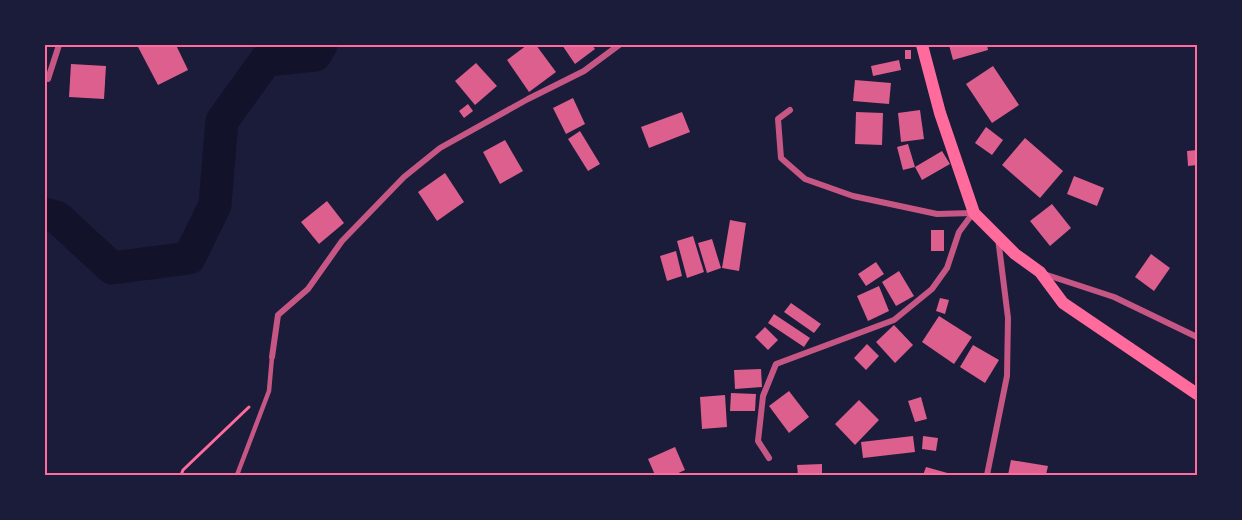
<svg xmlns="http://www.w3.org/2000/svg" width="1242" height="520" viewBox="0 0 1242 520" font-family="'Titillium Web',sans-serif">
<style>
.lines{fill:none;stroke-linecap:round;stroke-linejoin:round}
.river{stroke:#12122b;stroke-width:33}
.building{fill:#dd5f8e}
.path{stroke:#ff6b9d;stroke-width:3}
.service{stroke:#c65784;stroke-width:4.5}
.minor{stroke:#c65784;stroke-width:6}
.secondary{stroke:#ff6b9d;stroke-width:12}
.neatline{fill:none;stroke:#ff6b9d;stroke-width:2}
</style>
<rect width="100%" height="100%" fill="#1b1b3a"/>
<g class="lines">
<path class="river" d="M45,214L58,218L112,268L189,258L215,205L222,121L266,60L315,55L321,45"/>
</g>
<g class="building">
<path d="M137,45H176L188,70L158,85Z"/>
<path d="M527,45H536L556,72L529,92L507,60Z"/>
<path d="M562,45H592L595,49L575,64Z"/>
<path d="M949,45H987L988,50L953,60Z"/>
<rect x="905" y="50" width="6" height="9"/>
<path d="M899,60L901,70L873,76L871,66Z"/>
<path d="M476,63L497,86L475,105L455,81Z"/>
<path d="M71,64L106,66L104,99L69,97Z"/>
<path d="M993,66L1019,105L992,123L966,84Z"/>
<path d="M855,80L891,83L889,104L853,101Z"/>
<path d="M573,98L585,124L566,134L553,108Z"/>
<path d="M468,104L473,111L464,118L459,111Z"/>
<path d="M920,110L924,139L901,142L898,113Z"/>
<path d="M682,112L690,132L649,148L641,127Z"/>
<path d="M856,112L883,113L882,145L855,144Z"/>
<path d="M986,127L1003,140L992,155L975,143Z"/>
<path d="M580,131L600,164L588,171L568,139Z"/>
<path d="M1025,138L1063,171L1040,198L1002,165Z"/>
<path d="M505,140L523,171L500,184L483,152Z"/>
<path d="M908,144L915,167L942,151L950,164L922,180L915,167L903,170L897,147Z"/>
<path d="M1197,150V165L1188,166L1187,151Z"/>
<path d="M445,173L464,202L437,221L418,192Z"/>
<path d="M1074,176L1104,188L1097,206L1067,194Z"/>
<path d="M327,201L344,223L319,244L301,222Z"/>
<path d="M1052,204L1071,228L1050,246L1030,221Z"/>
<path d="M730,220L746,223L739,271L722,268Z"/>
<rect x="931" y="230" width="13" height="21"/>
<path d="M693,236L704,272L687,278L677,241Z"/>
<path d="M712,239L721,268L707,273L698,243Z"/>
<path d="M676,251L682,276L667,281L660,256Z"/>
<path d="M1151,254L1170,268L1154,291L1135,277Z"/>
<path d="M876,262L884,274L866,286L858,274Z"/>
<path d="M899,271L914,296L896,306L882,282Z"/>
<path d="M879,286L889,311L868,321L857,296Z"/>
<path d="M940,298L949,300L945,314L936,311Z"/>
<path d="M791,303L821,324L814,333L784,312Z"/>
<path d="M774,314L810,338L804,347L768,323Z"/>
<path d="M939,316L972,337L954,364L922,342Z"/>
<path d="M894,325L913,345L895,363L876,342Z"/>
<path d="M765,327L778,340L768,350L755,337Z"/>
<path d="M867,344L879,356L866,370L854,358Z"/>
<path d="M973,345L999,360L985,383L960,367Z"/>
<path d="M761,369L762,387L735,389L734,370Z"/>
<path d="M789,391L809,417L789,433L769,406Z"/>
<path d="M731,393L756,394L755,411H730Z"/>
<path d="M725,395L727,427L702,429L700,397Z"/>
<path d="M921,397L927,419L915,422L908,401Z"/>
<path d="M859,400L879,420L855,445L835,424Z"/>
<path d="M913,436L915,452L863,458L861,442Z"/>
<path d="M923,436L938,438L936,451L922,449Z"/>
<path d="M675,447L685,470L674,475H655L648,459Z"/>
<path d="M1011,460L1048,466L1046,475H1008Z"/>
<path d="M822,464V475H798L797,465Z"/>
<path d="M926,467L951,474V475H923Z"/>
</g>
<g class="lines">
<path class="path" d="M181,475L183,470L249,407"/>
<path class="service" d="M237,475L269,391L272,357"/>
<g class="minor">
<path d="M48,79L59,45"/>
<path d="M790,110L778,119L781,158L805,179L853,196L937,214L973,213"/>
<path d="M1044,274L1114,297L1197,337"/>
<path d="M272,357L278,315L308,289L342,241L404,177L440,148L528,99L584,71L619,45"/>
<path d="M769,458L758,441L763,396L776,364L894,320L932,289L947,268L959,232L973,213"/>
<path d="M987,475L1007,376L1008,318L998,238"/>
</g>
<path class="secondary" d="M922,45L940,113L974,213L1015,254L1040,272L1063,303L1197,394"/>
</g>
<rect width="1242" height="520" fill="none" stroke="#1b1b3a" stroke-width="93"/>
<rect x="46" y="46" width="1150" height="428" class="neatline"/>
</svg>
